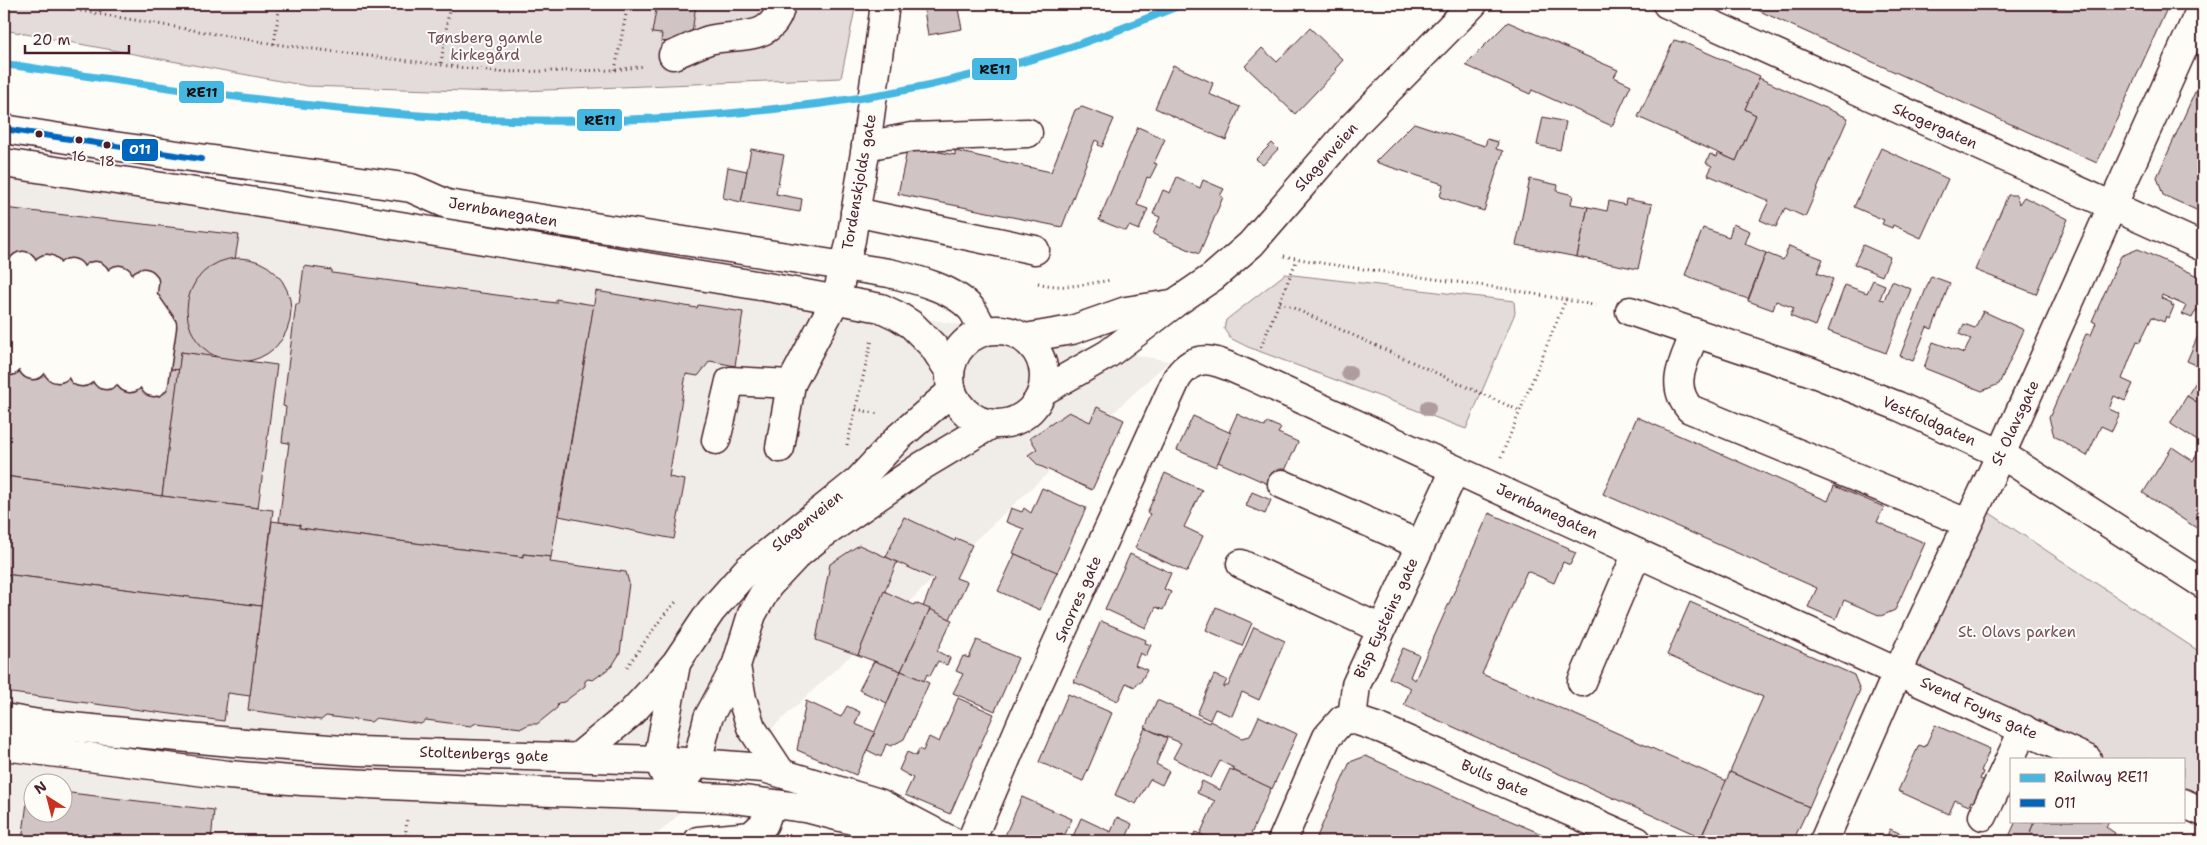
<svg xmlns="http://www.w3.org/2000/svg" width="2207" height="845" viewBox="0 0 2207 845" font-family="'Shantell Sans',sans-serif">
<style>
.built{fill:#f0ece8;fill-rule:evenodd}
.green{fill:#e3dcda;stroke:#967e82}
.building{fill:#d0c5c4;stroke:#4a1f2b}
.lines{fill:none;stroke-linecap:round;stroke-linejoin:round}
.minor-casing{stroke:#4a1f2b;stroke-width:31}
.major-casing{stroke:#4a1f2b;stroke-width:31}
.path{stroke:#4a1f2b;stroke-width:3;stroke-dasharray:1 4;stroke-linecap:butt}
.minor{stroke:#fdfcf7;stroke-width:28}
.major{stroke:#fdfcf7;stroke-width:28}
.bus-1-casing{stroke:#fdfcf7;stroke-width:10}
.bus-1{stroke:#0065bd;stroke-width:6}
.rail-1-casing{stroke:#fdfcf7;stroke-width:11}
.rail-1{stroke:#45b7e1;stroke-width:8}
.tree{fill:#af9c9f}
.bus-dot{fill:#4a1f2b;stroke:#fdfcf7;stroke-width:2}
.labels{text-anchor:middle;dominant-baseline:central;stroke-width:4;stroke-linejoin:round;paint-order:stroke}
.bus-label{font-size:14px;fill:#4a1f2b;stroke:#fdfcf7}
.park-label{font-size:15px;fill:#704e57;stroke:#fdfcf7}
.street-label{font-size:15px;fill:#4a1f2b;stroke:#fdfcf7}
.line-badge{stroke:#fdfcf7;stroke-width:2}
.badge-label{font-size:14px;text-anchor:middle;font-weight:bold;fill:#fff}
.pale-badge-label{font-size:14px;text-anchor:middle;font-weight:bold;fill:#111}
</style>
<rect width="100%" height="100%" fill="#fdfcf7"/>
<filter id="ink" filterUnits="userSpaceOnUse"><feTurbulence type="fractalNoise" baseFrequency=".02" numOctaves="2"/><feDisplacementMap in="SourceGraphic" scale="10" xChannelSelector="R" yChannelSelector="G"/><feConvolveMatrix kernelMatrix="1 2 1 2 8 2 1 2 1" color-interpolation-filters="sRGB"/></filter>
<g filter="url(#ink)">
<path class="built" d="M4,159L1169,361L650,841H4ZM32,782H62V812H32Z"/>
<g class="green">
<path d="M4,4H856L841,78L497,92L307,86L4,30Z"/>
<path d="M1285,274L1514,301L1515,313L1466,429L1248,347L1230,338L1224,329L1226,320Z"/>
<path d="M1976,504L2203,654V812L2183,802V759H2091L1902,670Z"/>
</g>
<g class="building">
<path d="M657,4H696L691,40L681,44L661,41L662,34L652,33Z"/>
<path d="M923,4H957L962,29L928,35Z"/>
<path d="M1744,4H2169L2097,163Z"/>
<path d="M1508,22L1618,70L1614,77L1631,85L1612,126L1532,90L1530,94L1465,65Z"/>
<path d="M1310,28L1343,60L1335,69L1337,70L1295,114L1245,66L1262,48L1277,62Z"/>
<path d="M1674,40L1685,43L1760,76L1745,109L1756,115L1736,161L1638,117Z"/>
<path d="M1173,65L1213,83L1209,94L1240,107L1226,140L1155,108Z"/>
<path d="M1759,78L1848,118L1805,217L1785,208L1776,227L1760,220L1769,201L1708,175L1712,166L1706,163L1710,154L1717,157L1718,153L1736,161L1756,115L1745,109Z"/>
<path d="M2195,92L2203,96V213L2163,195L2157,177Z"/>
<path d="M1082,107L1114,119L1102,147L1098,145L1099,142L1095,140L1062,227L898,194L908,146L955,155V151L1051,172L1075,110Z"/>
<path d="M1543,117L1566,122L1560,150L1537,145Z"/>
<path d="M1414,123L1485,146L1487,139L1498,142L1496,149L1503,151L1484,211L1440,197L1443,184L1375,162Z"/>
<path d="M1138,127L1165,139L1154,163L1157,164L1150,178L1147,177L1137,205L1148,209L1139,230L1129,226L1126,231L1099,220Z"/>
<path d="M1272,143L1278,149L1263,165L1256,159Z"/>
<path d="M1881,148L1948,179L1921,238L1893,225L1892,228L1882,224L1884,220L1854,207Z"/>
<path d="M751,149L784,155L776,194L802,199L800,212L741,202Z"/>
<path d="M728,167L747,171L741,202L723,198Z"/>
<path d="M1177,177L1200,188L1203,180L1224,189L1220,196L1223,197L1199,254L1153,234L1160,217L1153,214L1163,190L1170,193Z"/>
<path d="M1530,179L1558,185L1557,191L1573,195L1571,204L1588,207L1577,257L1516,245Z"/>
<path d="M2008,195H2016L2019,204L2024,197L2068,219L2036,294L1975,270Z"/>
<path d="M1626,199L1652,204L1638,269L1577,257L1588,207L1607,211L1609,201L1625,205Z"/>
<path d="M4,208L239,235L219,358L181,352L179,370L4,346Z"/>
<path d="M1733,224L1750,231L1745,244L1766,253L1748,299L1685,275L1703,228L1729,237Z"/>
<path d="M1863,245L1890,257L1882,276L1854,264Z"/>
<path d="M1789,246L1823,259L1817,273L1833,279L1815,326L1790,316L1794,308L1776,301L1773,310L1748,301L1766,253L1783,260Z"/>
<path d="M2138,249L2203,278V300L2198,311L2196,310L2192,318L2182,314L2186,306L2162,295L2161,298L2172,303L2171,305L2174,306L2169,318L2166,316L2164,322L2152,317L2140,342L2137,341L2122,379L2133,384L2125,401L2114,396L2109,409L2120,414L2112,431L2101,426L2087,456L2054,436L2049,418L2086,334L2091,335L2096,323L2092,321L2121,256Z"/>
<circle cx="239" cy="310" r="52"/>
<path d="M304,266L332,270V273L556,303V299L594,305L551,557L523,554V557L299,528L300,525L279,522L289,443L282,442L286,407L283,406L296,304H299Z"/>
<path d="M1931,276L1950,283L1932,329L1927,327L1913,361L1900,356Z"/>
<path d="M1873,280L1885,285L1880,299L1884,300L1892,281L1911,289L1886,353L1828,331L1845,285L1867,293Z"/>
<path d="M596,291L697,308L698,305L743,312L735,366L710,361L698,376L686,374L669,477L685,480L674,539L559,516Z"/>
<path d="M1983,311L2024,330L1999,384L1982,391L1924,368L1933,342L1964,353L1971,339L1959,334L1964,324L1975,328Z"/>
<path d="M2203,324V368L2187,361Z"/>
<path d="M4,346L179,370L162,496L4,476Z"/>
<path d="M181,352L277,365L258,508L162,496Z"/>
<path d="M2203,371V406L2187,396Z"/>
<path d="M2187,396L2203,406V435L2199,442L2171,424V422Z"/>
<path d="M1097,407L1124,420L1092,490L1038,465L1028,455L1037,449L1030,438L1069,412L1090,422Z"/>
<path d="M1237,414L1265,427L1267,422L1281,428L1278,433L1298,442L1277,488L1218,462L1231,433L1229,432Z"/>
<path d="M1193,416L1231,433L1216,467L1177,450Z"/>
<path d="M1637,417L1828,501L1834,486L1884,507L1877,522L1925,543L1895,610L1881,616L1844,600L1836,619L1808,607L1817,588L1603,494Z"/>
<path d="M2172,447L2193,461L2201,448L2203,449V528L2201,531L2143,493Z"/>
<path d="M1165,473L1202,490L1184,527L1203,536L1187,572L1135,548L1150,514L1147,513Z"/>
<path d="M4,476L273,510L261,606L4,574Z"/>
<path d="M1042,488L1086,508L1057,573L1013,553L1024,529L1006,522L1011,508L1022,512L1024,508L1031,513Z"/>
<path d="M1252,492L1271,500L1265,514L1246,506Z"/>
<path d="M1489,513L1569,548L1568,550L1576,553L1570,565L1563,562L1554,583L1527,571L1482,674L1727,781L1701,837L1404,705L1411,688L1389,678L1403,648L1419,655L1410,677L1415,680Z"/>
<path d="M904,517L955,541L956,538L972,545L956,578L967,582L950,619L923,607L934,579L886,557Z"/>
<path d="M272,521L300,525L299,528L523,557V554L551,557L550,562L626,572L629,583L620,653L612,666L593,680L588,679L585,681V686L564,702L558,703L557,708L537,724H529L522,728L476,723L471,726L426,720L421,724L376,718L371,722L326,716L321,720L248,710Z"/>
<path d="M859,545L897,562L858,655L816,640L830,564Z"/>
<path d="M1015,554L1057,572L1040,610L998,591Z"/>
<path d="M1130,554L1171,573L1164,589L1171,592L1163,610L1156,607L1146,628L1105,609Z"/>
<path d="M4,574L261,606L250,696L228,693L224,721L4,692Z"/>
<path d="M884,591L914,605L915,603L930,609L901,671L858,655Z"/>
<path d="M1690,602L1854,675L1860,690L1809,807L1730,772L1763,697L1667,655Z"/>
<path d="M1216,607L1252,623L1242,646L1206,630Z"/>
<path d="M930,609L952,620L937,651L950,658L947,665L938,661L930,676L927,674L924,681L901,671Z"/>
<path d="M1101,621L1146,640L1145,643L1151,645L1146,656L1140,653L1135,665L1147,670L1140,683L1138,682L1135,687L1126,683L1118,701L1074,682Z"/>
<path d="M1254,627L1285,641L1259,700L1242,692L1232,716L1215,709L1210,720L1197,714L1214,675L1227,680L1223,688L1226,686H1228Z"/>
<path d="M977,640L1018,658L995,711L953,693L963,674L956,671L963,656L969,658Z"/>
<path d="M874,661L901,671L887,703L859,690Z"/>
<path d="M901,671L929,683L904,739L891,746L886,744L881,757L867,750Z"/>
<path d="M1068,694L1112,713L1083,781L1039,762Z"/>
<path d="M958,698L994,714L950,814L905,795L913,778L899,770L907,752L916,756L919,749L923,751L929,737L939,742Z"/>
<path d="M1157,700L1209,723L1210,721L1242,738L1250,736L1259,716L1297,734L1272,789L1233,770L1234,768L1220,761L1211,778L1173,758L1181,743L1145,728Z"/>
<path d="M806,701L841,717L847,706L860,712L855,724L875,732L856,775L797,750Z"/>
<path d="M1935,725L1990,749L1981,771L1983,772L1980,779L1985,781L1976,803L1971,801L1969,806L1955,800L1949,814L1898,791L1919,745L1925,747Z"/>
<path d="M1145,728L1167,738L1156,764L1169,771L1162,785L1150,779L1136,804L1115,795Z"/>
<path d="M1366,756L1483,809L1558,841H1315L1350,762Z"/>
<path d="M1230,769L1271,788L1248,841H1216L1200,834L1215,801L1197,793L1202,781L1220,790Z"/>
<path d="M1730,772L1809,807L1793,841H1713L1702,836Z"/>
<path d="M29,787L32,788V812H62V792L214,810L211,841H22Z"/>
<path d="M1022,797L1072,819L1062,841H1011L1004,838Z"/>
<path d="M1117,817L1132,824L1126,838L1132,841H1071L1081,818L1111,832Z"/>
<path d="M2016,821L2034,823L2030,832L2034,834L2031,841H2007Z"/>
<path d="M2035,821H2109L2106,827L2115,833L2112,841H2031L2034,834L2030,832Z"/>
<path d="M1890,829L1918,841H1876L1879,835L1886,838Z"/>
<path d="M1195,832L1200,834L1216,841H1191Z"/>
<path d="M1147,835L1161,841H1144Z"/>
<path d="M2185,835L2198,841H2176L2178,838L2183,840Z"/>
</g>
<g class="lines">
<defs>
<g id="minor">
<path d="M1667,4L2203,247"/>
<path d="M673,55C684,51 697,44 709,40C738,33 774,43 781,4"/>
<path d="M4,129L92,143L411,188L447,204L889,273C915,279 956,289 973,311C977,317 980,325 984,331"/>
<path d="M866,146L912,137L1028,133"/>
<path d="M4,163L195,192L773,288L881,308L898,316L912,325L933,346L950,372"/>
<path d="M855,212L1035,250"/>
<path d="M142,297L162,326L154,382"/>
<path d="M1630,311L1809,371L1898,406L2001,454L2203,584"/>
<path d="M1695,333C1685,360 1668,384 1690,409L1967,523"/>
<path d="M9,361L23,266"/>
<path d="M33,365L47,269"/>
<path d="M58,368L71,273"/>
<path d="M82,372L95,276"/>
<path d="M106,375L119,280"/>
<path d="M130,378L144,283"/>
<path d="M716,440L730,381L791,384"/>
<path d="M780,448L791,384L836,299L851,240L866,146L885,4"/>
<path d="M1282,484L1420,545"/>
<path d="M1241,564L1381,629"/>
<path d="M1582,682L1637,553"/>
<path d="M1352,719L1356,685L1455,470"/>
<path d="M2183,803L2203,812"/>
<path d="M1983,816L2024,729"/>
<path d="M698,841L751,836L764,824L771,804"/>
<path d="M971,841L1036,689L1177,378C1199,347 1221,364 1249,375L2087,759"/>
<path d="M1282,841L1327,737L1342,720L1352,719L1382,729L1637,841"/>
<path d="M1824,841L1898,671L2001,454L2203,4"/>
</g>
<g id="major">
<circle cx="997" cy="377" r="47"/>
<path d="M1025,338L1072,330L1126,311L1171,304"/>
<path d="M1043,391L1108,354L1175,303L1213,277L1251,244L1354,125L1473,4"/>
<path d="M4,718L39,724L232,742L357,751L658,760L764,768L879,803L951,841"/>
<path d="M4,746L228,775L302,781L498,790L727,798L806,808L925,839"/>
<path d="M578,757L630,714L656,686L676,663L711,611L748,569L858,481L899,437L952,391"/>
<path d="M780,771L751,727L742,699L736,666L752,614L768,586L797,555L819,537L922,466L992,424"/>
<path d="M666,777L658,760L676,664"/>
<path d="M686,778L697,763L708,718L736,666"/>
</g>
</defs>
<use href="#minor" class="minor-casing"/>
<use href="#major" class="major-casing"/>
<g class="path">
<path d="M41,4L274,44L497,72L615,70L645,66"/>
<path d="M100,12L102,4"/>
<path d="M274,44L280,4"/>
<path d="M441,63L450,4"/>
<path d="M615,70L628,4"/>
<path d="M1284,256L1327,264L1507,289L1599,306"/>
<path d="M1038,283C1063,290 1086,284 1111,280"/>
<path d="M1280,302L1520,411"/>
<path d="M1261,347L1297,259"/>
<path d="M856,409L878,414"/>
<path d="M847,445L872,339"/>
<path d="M1501,457L1566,299"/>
<path d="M627,667L663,616L676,602"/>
<path d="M405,835L447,841"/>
<path d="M405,841L407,818"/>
</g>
<use href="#minor" class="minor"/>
<use href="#major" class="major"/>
<defs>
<path id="bus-1" d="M4,129L201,159"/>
</defs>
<use href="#bus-1" class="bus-1-casing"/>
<use href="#bus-1" class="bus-1"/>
<defs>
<path id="rail-1" d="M4,64C135,83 266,103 398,114C525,124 656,123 783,108C830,103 878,96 925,86C984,73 1043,58 1099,37C1127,27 1155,15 1183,4"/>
</defs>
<use href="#rail-1" class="rail-1-casing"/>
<use href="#rail-1" class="rail-1"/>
</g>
<g class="tree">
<circle cx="1349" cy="373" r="8"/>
<circle cx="1428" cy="408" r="8"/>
</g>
</g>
<g class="bus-dot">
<circle cx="39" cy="134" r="4.5"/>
<circle cx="79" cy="140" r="4.5"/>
<circle cx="107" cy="145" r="4.5"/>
</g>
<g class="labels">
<g class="bus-label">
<text x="79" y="156">16</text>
<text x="107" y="161">18</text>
</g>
<g class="park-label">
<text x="485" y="38">Tønsberg gamle<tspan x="485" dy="17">kirkegård</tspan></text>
<text x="2017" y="632">St. Olavs parken</text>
</g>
<g class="street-label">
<text transform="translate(1935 126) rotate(24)">Skogergaten</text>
<text transform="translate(1326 157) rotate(-48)">Slagenveien</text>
<text transform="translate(859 182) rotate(-80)">Tordenskjolds gate</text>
<text transform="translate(503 212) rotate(10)">Jernbanegaten</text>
<text transform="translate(1929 421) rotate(24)">Vestfoldgaten</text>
<text transform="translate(2015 423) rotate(-65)">St Olavsgate</text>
<text transform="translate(1547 511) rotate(25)">Jernbanegaten</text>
<text transform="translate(807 521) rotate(-39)">Slagenveien</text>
<text transform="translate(1078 599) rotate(-66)">Snorres gate</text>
<text transform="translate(1386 618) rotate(-65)">Bisp Eysteins gate</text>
<text transform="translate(1979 708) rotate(25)">Svend Foyns gate</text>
<text transform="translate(484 754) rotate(2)">Stoltenbergs gate</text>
<text transform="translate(1495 778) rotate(23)">Bulls gate</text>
</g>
</g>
<g class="line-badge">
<rect x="971" y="57" width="47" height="24" rx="5" fill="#45b7e1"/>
<rect x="178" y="80" width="47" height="24" rx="5" fill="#45b7e1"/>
<rect x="576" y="108" width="47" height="24" rx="5" fill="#45b7e1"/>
<rect x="121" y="138" width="38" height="24" rx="5" fill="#0065bd"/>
</g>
<g class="badge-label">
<text x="140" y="154">011</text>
</g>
<g class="pale-badge-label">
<text x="995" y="74">RE11</text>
<text x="202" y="97">RE11</text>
<text x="600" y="125">RE11</text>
</g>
<rect width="2207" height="845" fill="none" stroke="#fdfcf7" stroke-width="20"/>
<rect x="10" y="10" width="2187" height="825" fill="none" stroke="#4a1f2b" stroke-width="2" filter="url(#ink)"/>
<rect x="2010" y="758" width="175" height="65" fill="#fdfcf7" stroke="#b5a4a5"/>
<rect x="2020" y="774" width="25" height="8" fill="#45b7e1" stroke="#b5a4a5"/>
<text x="2054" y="782" font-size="15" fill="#4a1f2b">Railway RE11</text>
<rect x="2020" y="799" width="25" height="8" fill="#0065bd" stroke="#b5a4a5"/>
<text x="2054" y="808" font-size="15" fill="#4a1f2b">011</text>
<g transform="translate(48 798) rotate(324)"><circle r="24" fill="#fdfcf7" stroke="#b5a4a5"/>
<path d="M0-4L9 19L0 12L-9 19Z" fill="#c8321e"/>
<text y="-8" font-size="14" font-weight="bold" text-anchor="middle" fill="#4a1f2b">N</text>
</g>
<path d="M25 45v8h104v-8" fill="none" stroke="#4a1f2b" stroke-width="2.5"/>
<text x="32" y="45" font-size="15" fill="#4a1f2b" stroke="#fdfcf7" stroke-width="4" paint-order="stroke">20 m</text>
</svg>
